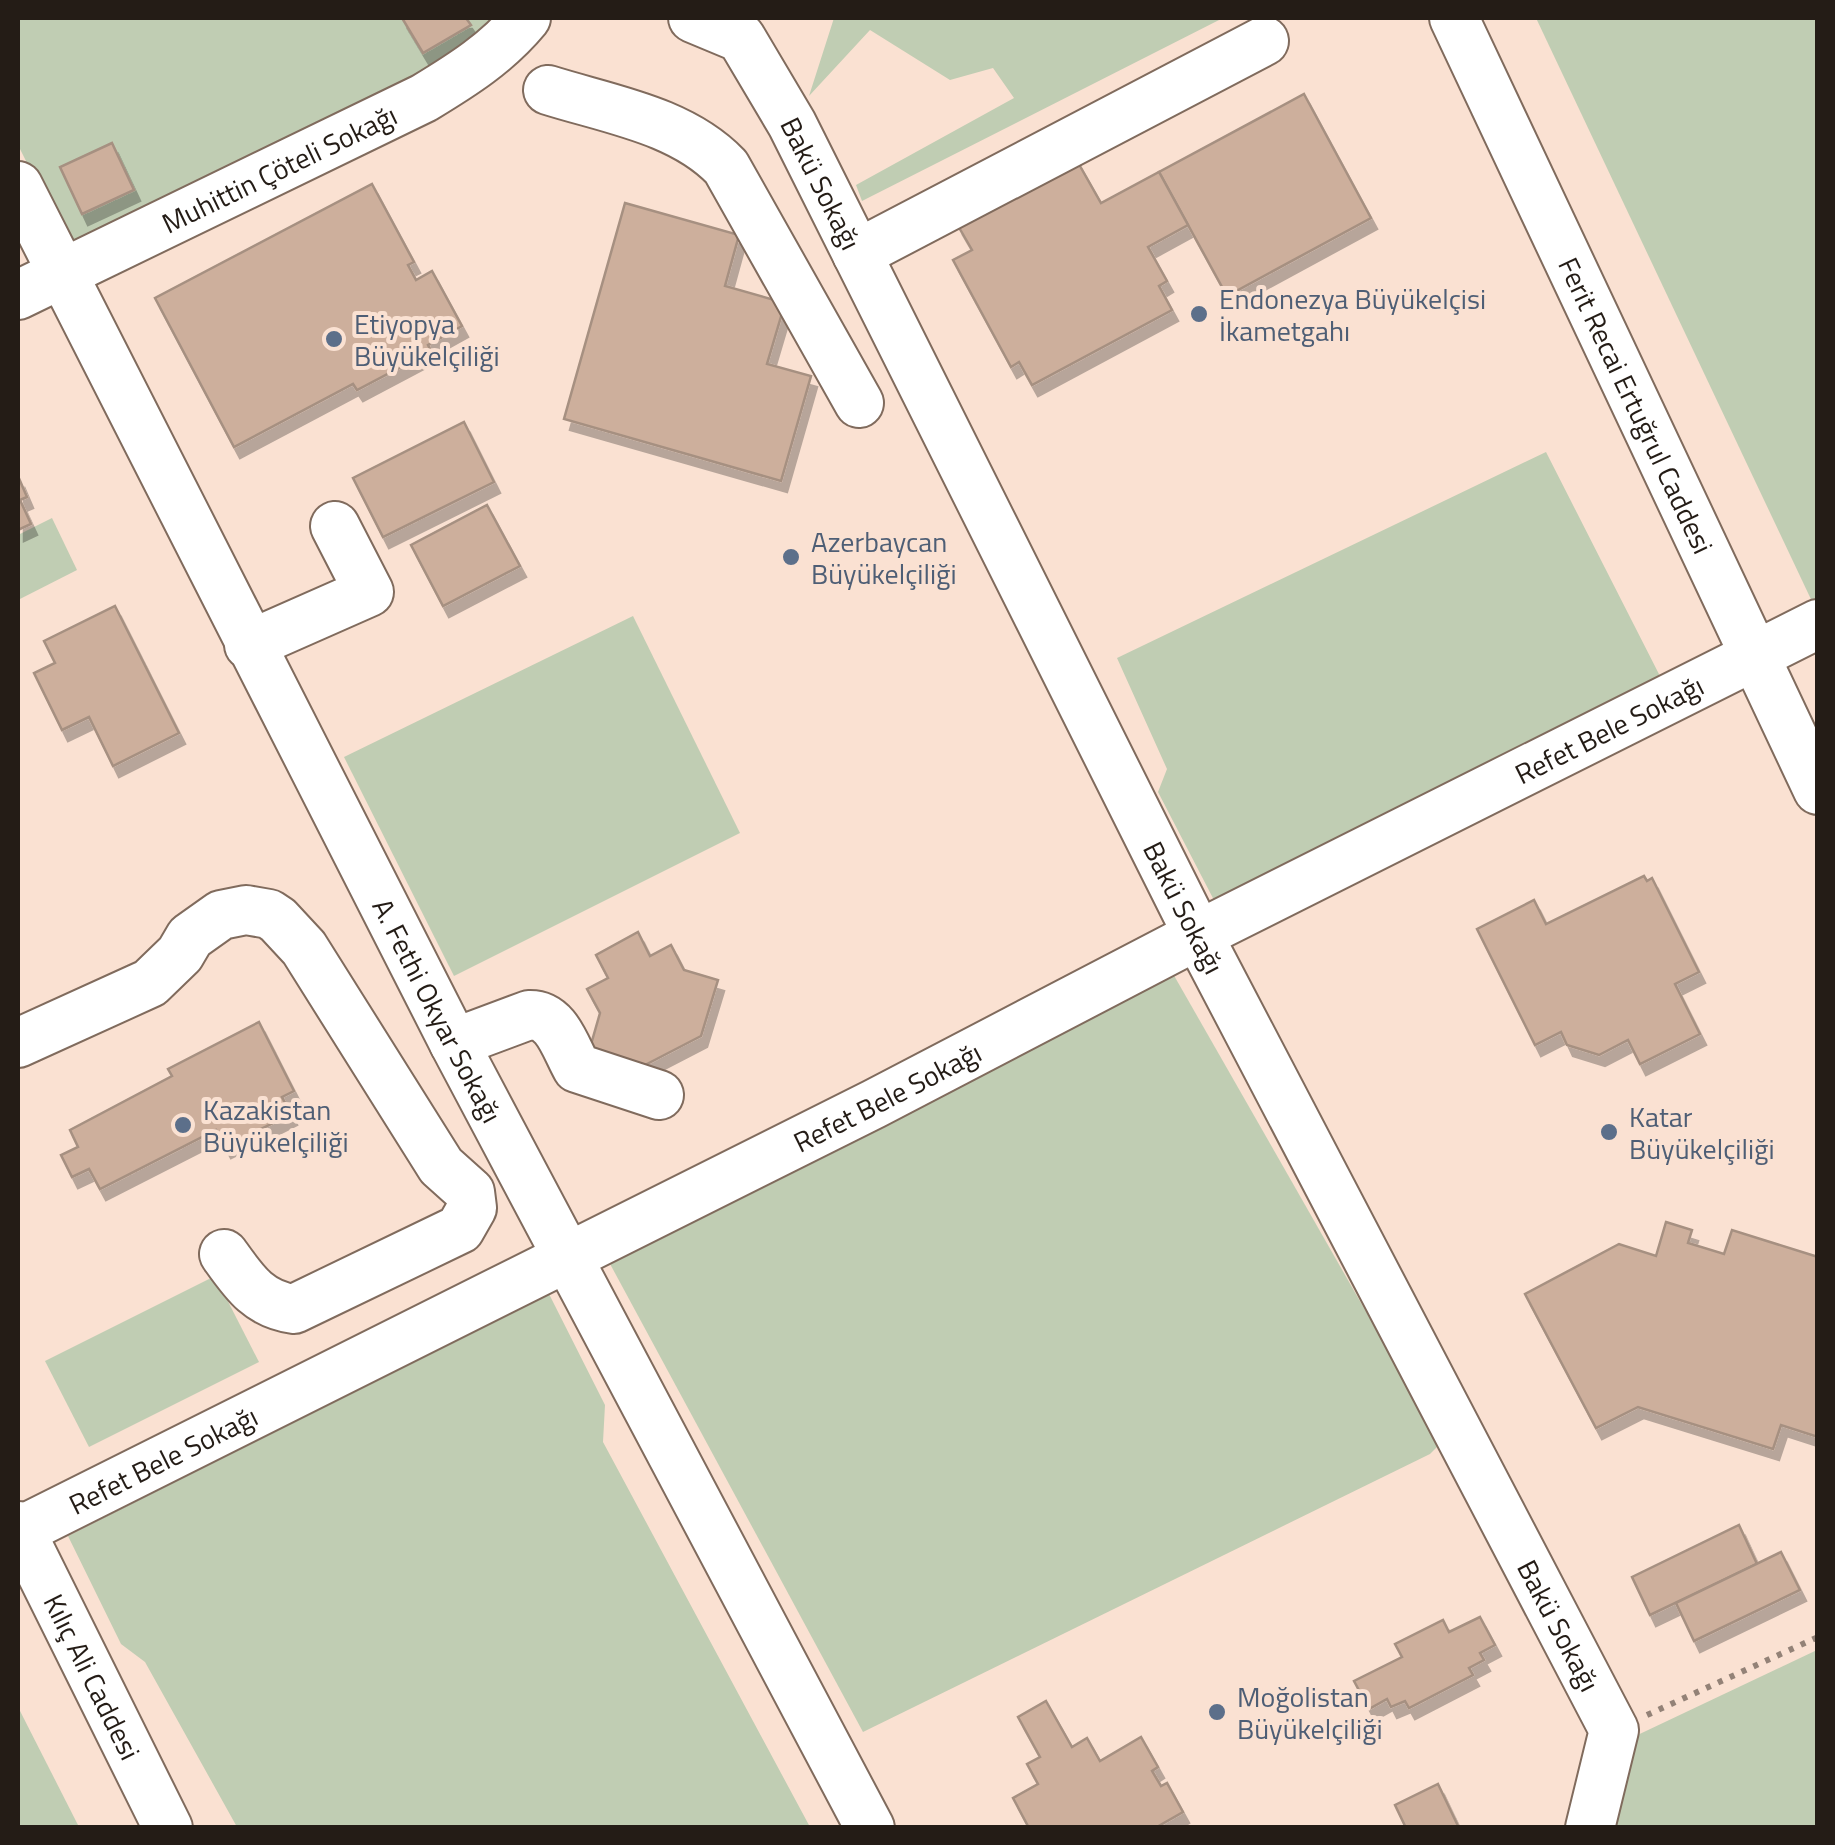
<svg xmlns="http://www.w3.org/2000/svg" width="1835" height="1845" viewBox="0 0 1835 1845" font-family="'Titillium Web',sans-serif">
<style>
.green{fill:#c0cdb3}
.building{fill:#cdaf9c;stroke:#a69081;stroke-width:2.5;filter:url(#shadow)}
.lines{fill:none;stroke-linecap:round;stroke-linejoin:round}
.minor-casing{stroke:#806b5d;stroke-width:52}
.path{stroke:#938277;stroke-width:6;stroke-dasharray:5 8;stroke-linecap:butt}
.minor{stroke:#fff;stroke-width:48}
.service-dot{fill:#5c6f8a;stroke:#fae1d2;stroke-width:4}
.labels{text-anchor:middle;dominant-baseline:central;stroke-width:8;stroke-linejoin:round;paint-order:stroke}
.street-label{font-size:28px;fill:#241c16;stroke:#fae1d2}
.service-label{font-size:28px;fill:#4e5e75;stroke:#fae1d2;text-anchor:start}
</style>
<defs>
<filter id="shadow"><feDropShadow dx="6" dy="11" stdDeviation="0" flood-color="#0004"/></filter>
</defs>
<rect width="100%" height="100%" fill="#fae1d2"/>
<g class="green">
<path d="M18,18H500L489,36L71,251L18,145Z"/>
<path d="M834,18H1223L862,201L856,185L1014,98L993,68L950,80L870,30L809,96Z"/>
<path d="M1536,18H1817V612Z"/>
<path d="M1546,452L1663,682L1216,904L1158,792L1167,769L1117,658Z"/>
<path d="M52,518L77,570L18,600V535Z"/>
<path d="M633,616L740,833L454,976L344,757Z"/>
<path d="M1172,972L1441,1443L1430,1454L863,1732L609,1262Z"/>
<path d="M215,1276L259,1362L89,1447L45,1361Z"/>
<path d="M548,1292L605,1405L603,1442L810,1827H237L145,1662L121,1644L68,1536Z"/>
<path d="M1817,1650V1827L1605,1828L1627,1740Z"/>
<path d="M18,1707L79,1827H18Z"/>
</g>
<g class="building">
<path d="M402,18H466L471,25L423,53Z"/>
<path d="M1304,94L1371,218L1227,296L1159,172Z"/>
<path d="M112,143L134,190L82,214L60,167Z"/>
<path d="M1076,159L1101,203L1159,172L1188,225L1148,247L1167,281L1159,286L1172,310L1032,385L1019,362L1011,367L953,260L972,250L957,224Z"/>
<path d="M372,184L414,262L408,265L416,280L432,271L462,326L428,345L431,351L357,390L353,384L234,447L155,298Z"/>
<path d="M625,203L739,235L725,286L785,303L767,364L811,376L781,481L564,419Z"/>
<path d="M464,422L494,482L383,537L353,478Z"/>
<path d="M18,476L27,497L20,500L31,524L18,530Z"/>
<path d="M487,505L520,566L443,606L411,545Z"/>
<path d="M115,606L179,733L113,766L89,717L62,730L34,673L55,663L44,641Z"/>
<path d="M1644,876L1647,881L1652,878L1699,972L1675,984L1700,1034L1640,1064L1628,1040L1599,1055L1567,1045L1561,1032L1535,1045L1477,929L1534,900L1546,924Z"/>
<path d="M638,932L650,956L671,945L684,970L718,980L701,1036L645,1065L590,1048L600,1013L587,989L608,978L596,955Z"/>
<path d="M259,1022L294,1091L282,1097L291,1114L225,1147L216,1130L100,1189L89,1169L72,1177L61,1155L78,1147L70,1130L172,1076L168,1069Z"/>
<path d="M1666,1222L1692,1230L1688,1243L1724,1254L1732,1230L1818,1257V1437L1781,1425L1773,1449L1638,1407L1596,1428L1525,1294L1619,1244L1656,1256Z"/>
<path d="M1739,1525L1757,1564L1650,1615L1632,1577Z"/>
<path d="M1781,1552L1800,1590L1694,1641L1676,1603Z"/>
<path d="M1480,1617L1495,1645L1480,1653L1484,1660L1469,1668L1473,1675L1409,1708L1405,1701L1391,1707L1387,1699L1369,1709L1354,1681L1402,1657L1395,1644L1443,1620L1449,1632Z"/>
<path d="M1046,1701L1072,1747L1087,1738L1100,1761L1141,1737L1158,1767L1152,1771L1161,1786L1167,1783L1183,1812L1155,1828H1029L1013,1798L1038,1784L1027,1764L1040,1757L1018,1717Z"/>
<path d="M1438,1784L1459,1828H1406L1395,1805Z"/>
</g>
<g class="lines">
<defs>
<g id="minor">
<path id="s1" d="M693,18L741,38L792,124L1198,935L1614,1730L1590,1828"/>
<path id="s2" d="M1454,18L1818,790"/>
<path d="M548,90C608,109 681,120 726,167L859,403"/>
<path id="s3" d="M18,186L454,1043L870,1828"/>
<path d="M857,254L1264,41"/>
<path id="s4" d="M18,295L424,98C462,75 497,53 526,18"/>
<path d="M249,645L369,592L335,526"/>
<path d="M18,1043L150,983L180,954L190,937L221,915L246,910L269,914L278,920L304,948L441,1166L470,1192L472,1208L460,1229L294,1309C258,1304 244,1282 224,1254"/>
<path d="M454,1043L529,1015C557,1014 565,1047 577,1068L659,1095"/>
<path id="s5" d="M18,1526L168,1828"/>
<path id="s6" d="M18,1532L874,1104L1198,935L1818,624"/>
</g>
</defs>
<use href="#minor" class="minor-casing"/>
<path class="path" d="M1647,1715L1818,1637"/>
<use href="#minor" class="minor"/>
</g>
<g class="service-dot">
<circle cx="1199" cy="314" r="10"/>
<circle cx="334" cy="339" r="10"/>
<circle cx="791" cy="557" r="10"/>
<circle cx="183" cy="1125" r="10"/>
<circle cx="1609" cy="1132" r="10"/>
<circle cx="1217" cy="1712" r="10"/>
</g>
<g class="labels">
<g class="street-label">
<text stroke="none"><textPath href="#s4" startOffset="290">Muhittin Çöteli Sokağı</textPath></text>
<text stroke="none"><textPath href="#s1" startOffset="218">Bakü Sokağı</textPath></text>
<text stroke="none"><textPath href="#s2" startOffset="428">Ferit Recai Ertuğrul Caddesi</textPath></text>
<text stroke="none"><textPath href="#s6" startOffset="1782">Refet Bele Sokağı</textPath></text>
<text stroke="none"><textPath href="#s1" startOffset="1028">Bakü Sokağı</textPath></text>
<text stroke="none"><textPath href="#s3" startOffset="925">A. Fethi Okyar Sokağı</textPath></text>
<text stroke="none"><textPath href="#s6" startOffset="972">Refet Bele Sokağı</textPath></text>
<text stroke="none"><textPath href="#s6" startOffset="162">Refet Bele Sokağı</textPath></text>
<text stroke="none"><textPath href="#s1" startOffset="1838">Bakü Sokağı</textPath></text>
<text stroke="none"><textPath href="#s5" startOffset="168">Kılıç Ali Caddesi</textPath></text>
</g>
<g class="service-label">
<text x="1219" y="298">Endonezya Büyükelçisi<tspan x="1219" dy="32">İkametgahı</tspan></text>
<text x="354" y="323">Etiyopya<tspan x="354" dy="32">Büyükelçiliği</tspan></text>
<text x="811" y="541">Azerbaycan<tspan x="811" dy="32">Büyükelçiliği</tspan></text>
<text x="203" y="1109">Kazakistan<tspan x="203" dy="32">Büyükelçiliği</tspan></text>
<text x="1629" y="1116">Katar<tspan x="1629" dy="32">Büyükelçiliği</tspan></text>
<text x="1237" y="1696">Moğolistan<tspan x="1237" dy="32">Büyükelçiliği</tspan></text>
</g>
</g>
<rect width="1835" height="1845" fill="none" stroke="#241c16" stroke-width="40"/>
</svg>
